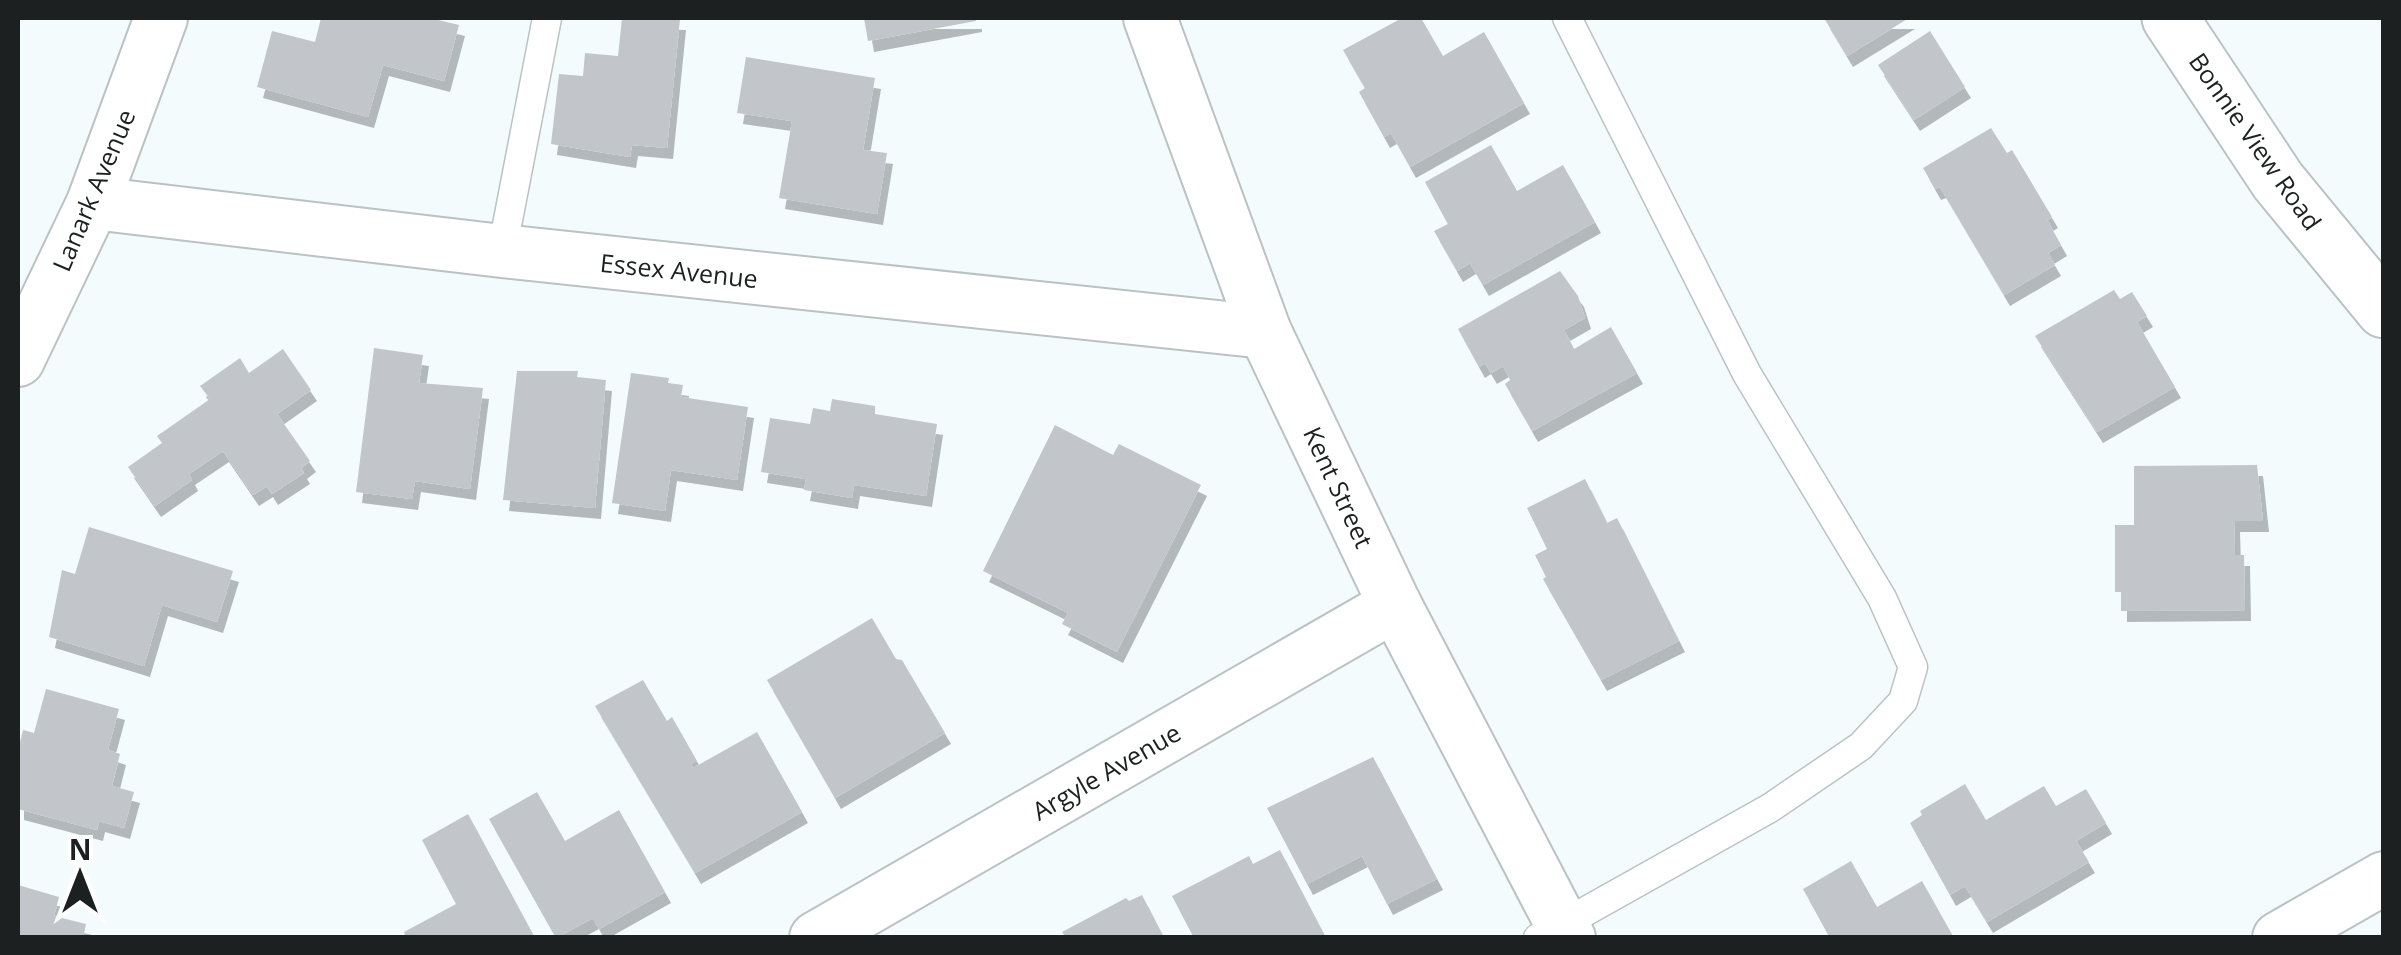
<svg xmlns="http://www.w3.org/2000/svg" width="2401" height="955" viewBox="0 0 2401 955" font-family="'Open Sans',sans-serif">
<style>
.building{fill:#c2c6ca;filter:url(#shadow)}
.lines{fill:none;stroke-linecap:round;stroke-linejoin:round}
.lane-casing{stroke:#bbc2c4;stroke-width:31}
.street-casing{stroke:#bbc2c4;stroke-width:56}
.secondary-casing{stroke:#bbc2c4;stroke-width:59}
.lane{stroke:#fff;stroke-width:28}
.street{stroke:#fff;stroke-width:52}
.secondary{stroke:#fff;stroke-width:55}
.labels{text-anchor:middle;dominant-baseline:central;stroke-width:10;stroke-linejoin:round;paint-order:stroke}
.street-label{font-size:25px;fill:#1d2020;stroke:#fff}
</style>
<defs>
<filter id="shadow"><feDropShadow dx="6" dy="11" stdDeviation="0" flood-color="#0004"/></filter>
</defs>
<rect width="100%" height="100%" fill="#f4fbfd"/>
<g class="building">
<path d="M321,18H430L459,25L444,81L383,65L368,117L257,87L272,31L315,42Z"/>
<path d="M622,18L680,19L667,148L632,145L630,157L551,144L559,74L583,76L585,53L618,56Z"/>
<path d="M864,18H976V21L868,41Z"/>
<path d="M1402,18H1421L1443,56L1484,32L1524,103L1410,167L1391,133L1384,137L1359,92L1365,88L1343,50Z"/>
<path d="M1824,18H1909L1847,56Z"/>
<path d="M1930,31L1965,87L1914,120L1878,65Z"/>
<path d="M746,57L875,78L863,150L887,153L877,214L779,198L792,121L737,113Z"/>
<path d="M1991,128L2007,153L2012,150L2052,217L2047,220L2061,245L2048,253L2055,265L2004,295L1940,187L1935,189L1923,168Z"/>
<path d="M1491,145L1517,191L1563,165L1595,222L1483,285L1470,263L1457,271L1434,231L1448,224L1425,182Z"/>
<path d="M1560,271L1578,296L1585,318L1564,330L1574,349L1611,327L1637,373L1532,431L1505,384L1510,380L1503,366L1491,373L1485,363L1479,367L1458,329Z"/>
<path d="M2114,290L2120,299L2132,292L2147,316L2137,322L2175,387L2097,432L2035,336Z"/>
<path d="M374,348L423,355L419,383L483,388L470,489L415,481L412,499L356,492Z"/>
<path d="M283,349L311,390L277,414L310,461L301,468L304,473L272,494L267,486L253,495L223,451L189,474L192,480L155,506L128,467L162,443L157,436L210,399L200,386L240,358L249,373Z"/>
<path d="M517,371H578L577,377L606,380L595,508L503,500Z"/>
<path d="M631,373L669,378L668,383L683,385L681,397L748,407L737,480L671,470L665,511L612,503Z"/>
<path d="M832,399L875,406V414L937,424L926,496L854,485L852,498L804,490L806,479L761,472L770,418L810,424L813,408L830,411Z"/>
<path d="M1055,425L1113,455L1119,444L1201,485L1117,652L1062,624L1068,613L983,571Z"/>
<path d="M2257,465L2263,521H2234L2235,555H2244L2245,610L2121,611V592H2115V525H2134V466Z"/>
<path d="M1585,479L1607,523L1617,518L1679,641L1601,680L1543,579L1546,577L1535,555L1547,549L1527,508Z"/>
<path d="M89,527L233,571L217,622L162,605L144,666L49,637L62,570L75,574Z"/>
<path d="M872,618L896,659L902,660L945,733L835,798L767,680Z"/>
<path d="M643,680L667,721L672,717L697,761L691,764L693,768L757,732L802,812L695,873L595,706Z"/>
<path d="M46,689L119,709L108,750L120,754L112,786L134,792L124,828L99,821L97,830L18,809V750L23,730L34,733Z"/>
<path d="M1373,757L1437,879L1387,904L1362,856L1307,884L1267,808Z"/>
<path d="M1965,784L1986,820L2044,786L2056,806L2086,789L2106,823L2076,841L2089,862L1987,922L1965,886L1950,895L1910,823L1922,815L1920,811Z"/>
<path d="M537,792L565,841L619,810L665,892L599,929L593,918L556,938L489,819Z"/>
<path d="M468,814L535,938H406L404,932L456,904L422,840Z"/>
<path d="M1280,850L1326,938H1194L1172,896L1249,856L1253,864Z"/>
<path d="M1851,861L1877,907L1922,881L1954,938H1830L1803,889Z"/>
<path d="M18,885L59,897L54,916L86,924L83,938H18Z"/>
<path d="M1142,895L1164,938H1066L1062,932L1126,898L1129,901Z"/>
</g>
<g class="lines">
<defs>
<g id="lane">
<path d="M502,251L547,18"/>
<path d="M1538,938L1770,808L1861,746L1903,701L1913,667L1882,598L1747,374L1567,18"/>
</g>
<g id="street">
<path d="M1150,18L1265,332L1395,605L1569,938"/>
<path d="M93,203L502,251L1265,332"/>
<path d="M18,360L93,203L161,18"/>
<path d="M816,938L1395,605"/>
<path d="M2279,938L2384,878"/>
</g>
<path id="secondary" d="M2170,18L2278,181L2384,310"/>
</defs>
<use href="#lane" class="lane-casing"/>
<use href="#street" class="street-casing"/>
<use href="#secondary" class="secondary-casing"/>
<use href="#lane" class="lane"/>
<use href="#street" class="street"/>
<use href="#secondary" class="secondary"/>
</g>
<g class="labels">
<g class="street-label">
<text transform="translate(2256 141) rotate(55)">Bonnie View Road</text>
<text transform="translate(93 190) rotate(-67)">Lanark Avenue</text>
<text transform="translate(679 270) rotate(6)">Essex Avenue</text>
<text transform="translate(1339 487) rotate(65)">Kent Street</text>
<text transform="translate(1106 771) rotate(-30)">Argyle Avenue</text>
</g>
</g>
<rect width="2401" height="955" fill="none" stroke="#1d2020" stroke-width="40"/>
<g transform="translate(80 875)" stroke="#ffffff" stroke-width="8" paint-order="stroke">
<path d="M0-8L18 38L0 25L-18 38Z" fill="#1d2020"/>
<text y="-15" font-size="28" font-weight="bold" text-anchor="middle" fill="#1d2020">N</text>
</g>
</svg>
